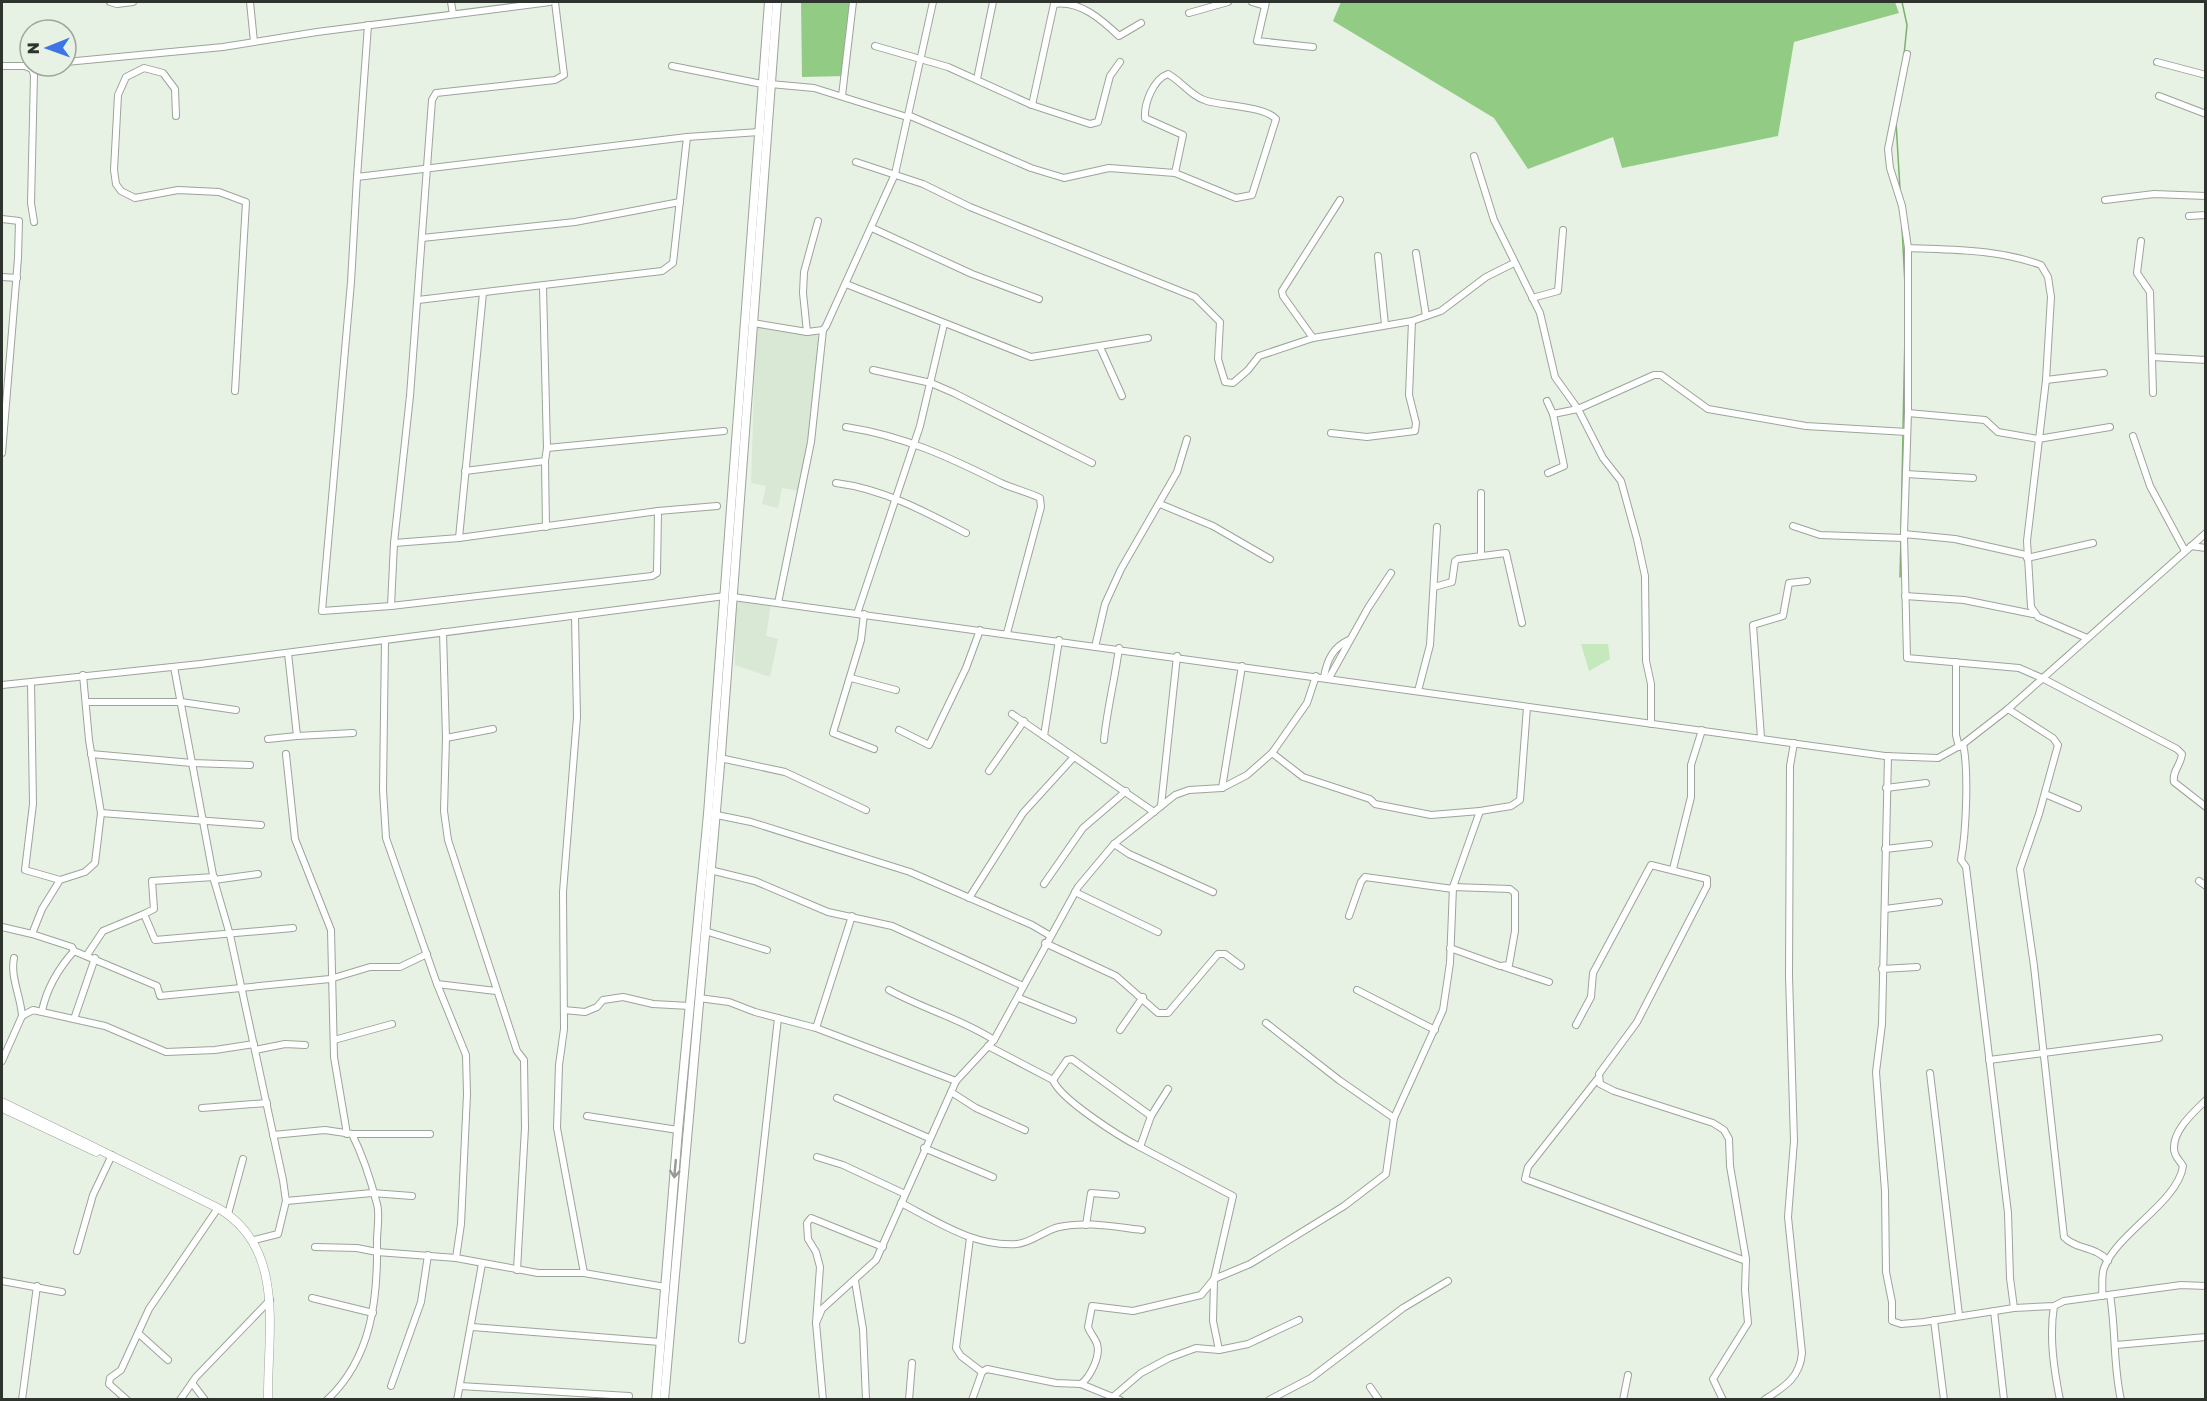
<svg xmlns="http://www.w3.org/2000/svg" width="2207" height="1401" viewBox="0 0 2207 1401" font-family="'Golos Text',sans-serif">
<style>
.built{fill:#d8e8d4}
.green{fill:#c5e8bc}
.forest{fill:#92cc84}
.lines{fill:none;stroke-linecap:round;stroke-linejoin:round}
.stream{stroke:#79b26b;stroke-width:1.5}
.minor-casing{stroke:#9ba599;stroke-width:8}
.tertiary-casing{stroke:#9ba599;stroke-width:9}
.secondary-casing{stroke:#9ba599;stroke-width:10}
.minor{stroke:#fff;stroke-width:6}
.tertiary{stroke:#fff;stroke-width:8}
.secondary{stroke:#fff;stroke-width:8}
.oneway{stroke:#979996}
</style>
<rect width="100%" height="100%" fill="#e7f2e5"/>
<g class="built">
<path d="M756,326L821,336L801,491L782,488L778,508L762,504L766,486L751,483Z"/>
<path d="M735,599L771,604L766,636L778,639L770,677L735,665Z"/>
</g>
<path class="green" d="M1581,644H1608L1610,659L1589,671Z"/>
<g class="forest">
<path d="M801,2H856L848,76L802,77Z"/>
<path d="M1341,2H1895L1899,13L1794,42L1778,136L1622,168L1613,137L1528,169L1494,118L1333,21Z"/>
</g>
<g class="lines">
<g class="stream">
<path d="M1902,2L1907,25L1904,55"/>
<path d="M1896,122L1900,189"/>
<path d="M1902,227L1905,285"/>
<path d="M1903,429L1905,335"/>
<path d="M1901,534L1903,434"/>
<path d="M1900,577L1901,539"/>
</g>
<defs>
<g id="minor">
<path d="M110,2L117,4L133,2"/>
<path d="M250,2L254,42"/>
<path d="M451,2L453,14"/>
<path d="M1252,2L1265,6"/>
<path d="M1266,2L1257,41L1313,47"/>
<path d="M1189,13L1228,2"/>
<path d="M368,25L357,177L687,137L759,132"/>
<path d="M875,46L948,67L1032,105L1090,124L1098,122L1110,76L1120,62"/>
<path d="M1907,54L1888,149L1890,168L1902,206L1908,248V413L1904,534L1907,658L2019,668L2042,678L2177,749L2182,754C2181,765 2172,771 2174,782L2206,807"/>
<path d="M66,62L223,47L317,32L550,2"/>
<path d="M2157,62L2206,75"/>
<path d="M2,66H25L32,69L34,75L31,203L34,222"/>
<path d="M672,66L762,84"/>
<path d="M32,69L42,66"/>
<path d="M977,79L993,2"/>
<path d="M770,84L814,88L907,117"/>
<path d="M842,96L853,2"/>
<path d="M2159,96L2206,114"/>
<path d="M1032,105L1054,4C1080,0 1102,20 1119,36L1141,23"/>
<path d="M908,115L1031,168L1064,178L1109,168L1175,173L1183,135L1145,118C1144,104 1153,79 1168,74C1181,81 1192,97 1207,101C1224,106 1264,106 1276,119L1252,195L1236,198L1175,173"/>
<path d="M176,116L175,89L163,73L144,68L126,77L118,95L114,170L116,184L121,191L135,198L178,190L219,192L246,202L235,391"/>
<path d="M1474,156L1494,220L1540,313L1555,377L1578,409L1603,458L1621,481L1637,539L1645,576L1646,661L1651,684V724"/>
<path d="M856,162L923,184L970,207L1195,297L1220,322L1218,359L1225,382L1233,383L1248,370L1259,356L1313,338L1412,321L1441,311L1486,277L1514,263"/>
<path d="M357,177L351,282L322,611L391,606L652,576L657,573L658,511L459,538L394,543L410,396L432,100L436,93L555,80L564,75L555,2"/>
<path d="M2105,200L2154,194L2206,196"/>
<path d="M2189,216L2206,215"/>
<path d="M2,219L19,221L18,258L2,453"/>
<path d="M872,228L972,274L1039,299"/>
<path d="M422,238L575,222L680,202"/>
<path d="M2141,241L2137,273L2150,292L2153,393"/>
<path d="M1908,248C1954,250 1997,249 2041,265L2048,277L2051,297L2046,380L2027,541L2031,607L2038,617L2087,638"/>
<path d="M1416,253L1426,316"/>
<path d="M1378,256L1385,325"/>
<path d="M2,277L17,278"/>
<path d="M846,284L1031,357L1148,338"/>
<path d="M1532,298L1558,291L1563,230"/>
<path d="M418,300L662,271L673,263L687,137"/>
<path d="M753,323L807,332L823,330L826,326L895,174L933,2"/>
<path d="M807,332L803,293L804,272L818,221"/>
<path d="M1313,338L1283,296L1282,291L1340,200"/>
<path d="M1100,347L1122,396"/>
<path d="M2152,357L2206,360"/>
<path d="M873,370L931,383L954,393L1092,463"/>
<path d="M2046,380L2104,373"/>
<path d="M1547,401L1553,414L1564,466L1548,473"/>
<path d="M1908,413L1985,420L1998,432L2038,439L2110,427"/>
<path d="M1553,414L1578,409L1654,375H1661L1708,409L1806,426L1907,432"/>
<path d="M846,427C904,436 949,457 1001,483C1014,489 1028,492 1040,498L1041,507L1007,633"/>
<path d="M1331,433L1367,437L1415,431L1416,423L1409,395L1412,321"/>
<path d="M2133,436L2150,486L2185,551"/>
<path d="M547,448L724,431"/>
<path d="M545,461L546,527"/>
<path d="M465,471L545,461L547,448L543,287"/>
<path d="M1906,474L1973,478"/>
<path d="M836,483C883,489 924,511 966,533"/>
<path d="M1160,504L1213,526L1270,559"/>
<path d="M658,511L717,506"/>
<path d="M1793,526L1820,535L1904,538"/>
<path d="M1904,534L1955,539L2026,555"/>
<path d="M459,538L483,293"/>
<path d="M2191,546L2206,548"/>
<path d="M1481,554V493"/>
<path d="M2027,558L2093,543"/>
<path d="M1434,587L1452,582L1455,561L1458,559L1506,553L1522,623"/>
<path d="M1905,596L1964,600L2033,614"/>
<path d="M733,597L1885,756L1938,758L1963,744L2008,709L2206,533"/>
<path d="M778,603L811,442L823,330"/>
<path d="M391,606L394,543"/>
<path d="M857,614L920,426L944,324"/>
<path d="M864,614L861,640L833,733L874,749"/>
<path d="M575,617L577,717L563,892L564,1029L559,1065L557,1128L584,1273"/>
<path d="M443,632L446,738L444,811L448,840L517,1051L524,1060L525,1128L517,1270"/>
<path d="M385,640L383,790L386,838L437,984L466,1055L467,1094L461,1224L456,1258"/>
<path d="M1095,647L1105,604L1121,569L1177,472L1187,439"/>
<path d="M288,653L297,736L353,733"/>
<path d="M1956,662V735L1959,747"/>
<path d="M174,667L214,880L230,935L283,1180L286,1201L278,1234L254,1240"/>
<path d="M83,675L89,740L101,813L261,825"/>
<path d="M1324,677C1327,660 1333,647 1349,640"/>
<path d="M851,678L896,690"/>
<path d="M1329,678L1368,608L1391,573"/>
<path d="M31,682L33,804L25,870L60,880"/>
<path d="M2,685L200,664L725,596"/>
<path d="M1418,691L1430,645L1437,527"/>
<path d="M86,702H181L236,710"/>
<path d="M2008,709L2053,738L2058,745L2039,814L2020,869L2034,966L2064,1237C2076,1250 2096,1246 2108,1261"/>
<path d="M1012,714L1154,812"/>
<path d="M899,730L929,745L966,668L980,630"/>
<path d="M1044,736L1059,640"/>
<path d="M446,738L493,729"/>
<path d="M1761,738L1753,625L1783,616L1789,583L1807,581"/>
<path d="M268,739L297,736"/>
<path d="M1104,740C1107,709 1115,679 1119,648"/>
<path d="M1963,744C1969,771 1966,833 1961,860L1966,867L2008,1213L2010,1278L2014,1308"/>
<path d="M1272,753L1303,777L1370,799L1375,804L1431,815L1480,811"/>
<path d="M91,754L192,763L250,765"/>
<path d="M286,754L295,839L331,930L334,1057L347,1134"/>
<path d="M1888,756L1882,1024L1876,1072L1885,1191L1886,1272L1892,1302V1321L1901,1324L1924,1322L2014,1308L2054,1306L2064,1301L2181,1285L2206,1286"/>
<path d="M720,758L785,772L866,810"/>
<path d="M989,771L1024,721"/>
<path d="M1222,788L1242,666"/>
<path d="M1886,788L1926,783"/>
<path d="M2045,794L2078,808"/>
<path d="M1161,806L1177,656"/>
<path d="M712,814L751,822L910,872L1032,925L1049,935"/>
<path d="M1114,844L1129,854L1213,892"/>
<path d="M1885,849L1929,844"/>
<path d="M1673,869L1691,797V765L1702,730"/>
<path d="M710,870L755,881L828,912L892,926L1023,986"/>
<path d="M214,880L258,874"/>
<path d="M2199,881L2206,886"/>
<path d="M1044,884L1083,828L1126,791"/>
<path d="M1075,892L1158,932"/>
<path d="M969,898L1023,813L1073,758"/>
<path d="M1885,909L1939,902"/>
<path d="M144,914L154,909L152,881L214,877"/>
<path d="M1349,916L1361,882L1365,877L1453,889"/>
<path d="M2,927L32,934L42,909L60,880L85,872L95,863L101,813"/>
<path d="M705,931L767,950"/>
<path d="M32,934L72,947L74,951"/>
<path d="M1045,943L1116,976L1158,1013H1168L1218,954H1225L1241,966"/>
<path d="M1450,948L1500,966L1509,965L1515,931V893L1510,889L1453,887"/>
<path d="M87,955L103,931L144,914L155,940L293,928"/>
<path d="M14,958C10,977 21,997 22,1016"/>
<path d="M1504,967L1549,982"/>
<path d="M1882,969L1917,967"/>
<path d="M437,984L496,991"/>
<path d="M889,990C923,1009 962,1019 994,1040"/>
<path d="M1357,990L1435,1030"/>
<path d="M699,998L729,1002L755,1012L816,1028L956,1081"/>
<path d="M1019,998L1073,1020"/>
<path d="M564,1010L585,1012L597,1007L603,1000L623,997L653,1004L690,1006"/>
<path d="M42,1011C47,987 58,969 74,951L157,986L160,996L330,979L370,967H400L427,954"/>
<path d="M74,1019L95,958"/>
<path d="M1266,1023L1339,1080L1394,1118"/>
<path d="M1576,1025L1591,997L1593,973L1651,865L1707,879V886L1637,1022L1599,1074L1600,1084L1614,1091L1713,1123L1724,1130L1729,1139L1730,1166L1746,1259L1745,1290L1748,1323L1713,1379L1723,1400"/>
<path d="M816,1028L852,916"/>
<path d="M1120,1030L1143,997"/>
<path d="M334,1040L392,1024"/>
<path d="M988,1046L1053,1080L1067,1060L1072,1059L1151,1116"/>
<path d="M255,1050L285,1044L305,1045"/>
<path d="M1989,1060L2159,1038"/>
<path d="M2,1061L22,1016L33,1010L105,1026L166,1052L215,1050L254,1044"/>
<path d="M1930,1073L1959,1315"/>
<path d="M1599,1077L1528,1167L1525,1179L1746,1261"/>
<path d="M1053,1080C1060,1099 1120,1137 1140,1147"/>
<path d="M1168,1089L1151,1116L1140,1147L1233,1196L1214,1279L1213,1321L1219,1350"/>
<path d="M951,1092L976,1108L1025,1130"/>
<path d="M837,1098L929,1138"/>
<path d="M202,1108L267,1103"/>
<path d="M587,1116L678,1130"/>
<path d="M352,1134H430"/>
<path d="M273,1135L325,1130L352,1134C363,1156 371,1181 377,1204C380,1215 377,1229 377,1241C378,1298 372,1358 327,1400"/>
<path d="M924,1148L993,1177"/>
<path d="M817,1157L843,1165L905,1194"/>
<path d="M286,1201L372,1193L412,1196"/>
<path d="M901,1203C938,1222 974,1247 1017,1244C1031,1243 1045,1230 1059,1227C1086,1221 1115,1227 1142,1230"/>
<path d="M228,1214L243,1159"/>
<path d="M1086,1225L1091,1193L1116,1195"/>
<path d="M970,1238L956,1348L961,1356L982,1372"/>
<path d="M315,1247L357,1248L377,1252L456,1258L538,1273H584L665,1287"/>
<path d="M77,1251L93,1195L112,1155"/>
<path d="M2,1281L62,1292"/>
<path d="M855,1281L863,1329L866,1400"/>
<path d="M2110,1295C2116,1330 2113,1365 2121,1400"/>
<path d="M2102,1296C2103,1288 2101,1276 2104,1268C2117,1233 2178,1202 2183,1166C2180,1161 2174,1156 2174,1149C2173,1130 2193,1113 2206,1100"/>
<path d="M312,1298L373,1313"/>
<path d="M2054,1306C2049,1337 2054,1370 2060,1400"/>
<path d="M1994,1311L2004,1400"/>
<path d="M1934,1320L1944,1400"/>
<path d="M816,1323L822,1309L876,1260L956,1081L994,1040L1078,887L1114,844L1175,795L1189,790L1222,788L1247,775L1272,753L1307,703L1316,676"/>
<path d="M472,1327L660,1342"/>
<path d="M138,1333L168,1360"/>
<path d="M742,1340L778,1018"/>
<path d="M2116,1345L2206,1337"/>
<path d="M192,1383L205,1400"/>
<path d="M1081,1384C1090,1377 1101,1356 1097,1344C1095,1338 1090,1333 1088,1327L1092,1306L1133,1311L1201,1295L1214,1279L1250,1264L1344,1206L1386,1174L1394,1118L1443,1010L1450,963L1453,887L1480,811L1511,806L1520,800L1527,707"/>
<path d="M391,1386L421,1302L428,1255"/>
<path d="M460,1386L629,1396"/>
<path d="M1370,1387L1379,1400"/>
<path d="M1114,1396L1141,1373L1169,1358L1196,1348L1219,1350L1248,1344L1299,1320"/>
<path d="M22,1400L37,1286"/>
<path d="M127,1400L109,1384L110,1378L121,1370L149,1309L218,1208"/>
<path d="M180,1400L196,1377L270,1300"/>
<path d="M457,1400L482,1264"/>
<path d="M823,1400L816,1323L820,1267L816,1252L808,1239L807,1223L811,1218L883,1247"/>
<path d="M909,1400L912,1363"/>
<path d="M972,1400L982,1372L987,1369L1056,1383L1081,1384L1120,1400"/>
<path d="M1269,1400L1311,1378L1403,1308L1448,1281"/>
<path d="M1623,1400L1628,1375"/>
<path d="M1764,1400C1784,1387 1800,1378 1802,1353L1788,1217L1794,1141L1789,976L1790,766L1794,743"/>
</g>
<g id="tertiary">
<path d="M2,1102L218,1208C287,1248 267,1333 268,1400"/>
<path d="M2,1108L96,1152"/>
</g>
<g id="secondary">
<path d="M656,1400L678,1130L708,814L769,2"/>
<path d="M664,1400L721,754L777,2"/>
</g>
</defs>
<use href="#minor" class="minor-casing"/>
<use href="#tertiary" class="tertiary-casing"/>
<use href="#secondary" class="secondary-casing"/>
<use href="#minor" class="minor"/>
<use href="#tertiary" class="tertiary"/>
<use href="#secondary" class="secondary"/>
</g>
<defs><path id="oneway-shaft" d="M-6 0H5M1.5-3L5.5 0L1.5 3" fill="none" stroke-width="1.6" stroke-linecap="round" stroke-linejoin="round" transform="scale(1.5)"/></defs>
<use class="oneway" href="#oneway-shaft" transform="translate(675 1169) rotate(95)"/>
<rect width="2207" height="1401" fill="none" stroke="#2f332e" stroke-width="6"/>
<g transform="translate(48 48) rotate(269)"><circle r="28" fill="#e7f2e5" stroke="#9da69c" stroke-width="1.5"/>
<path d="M0-4.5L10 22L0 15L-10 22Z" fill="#3d75e4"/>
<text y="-9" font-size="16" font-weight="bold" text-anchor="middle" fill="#2f332e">N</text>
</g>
</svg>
